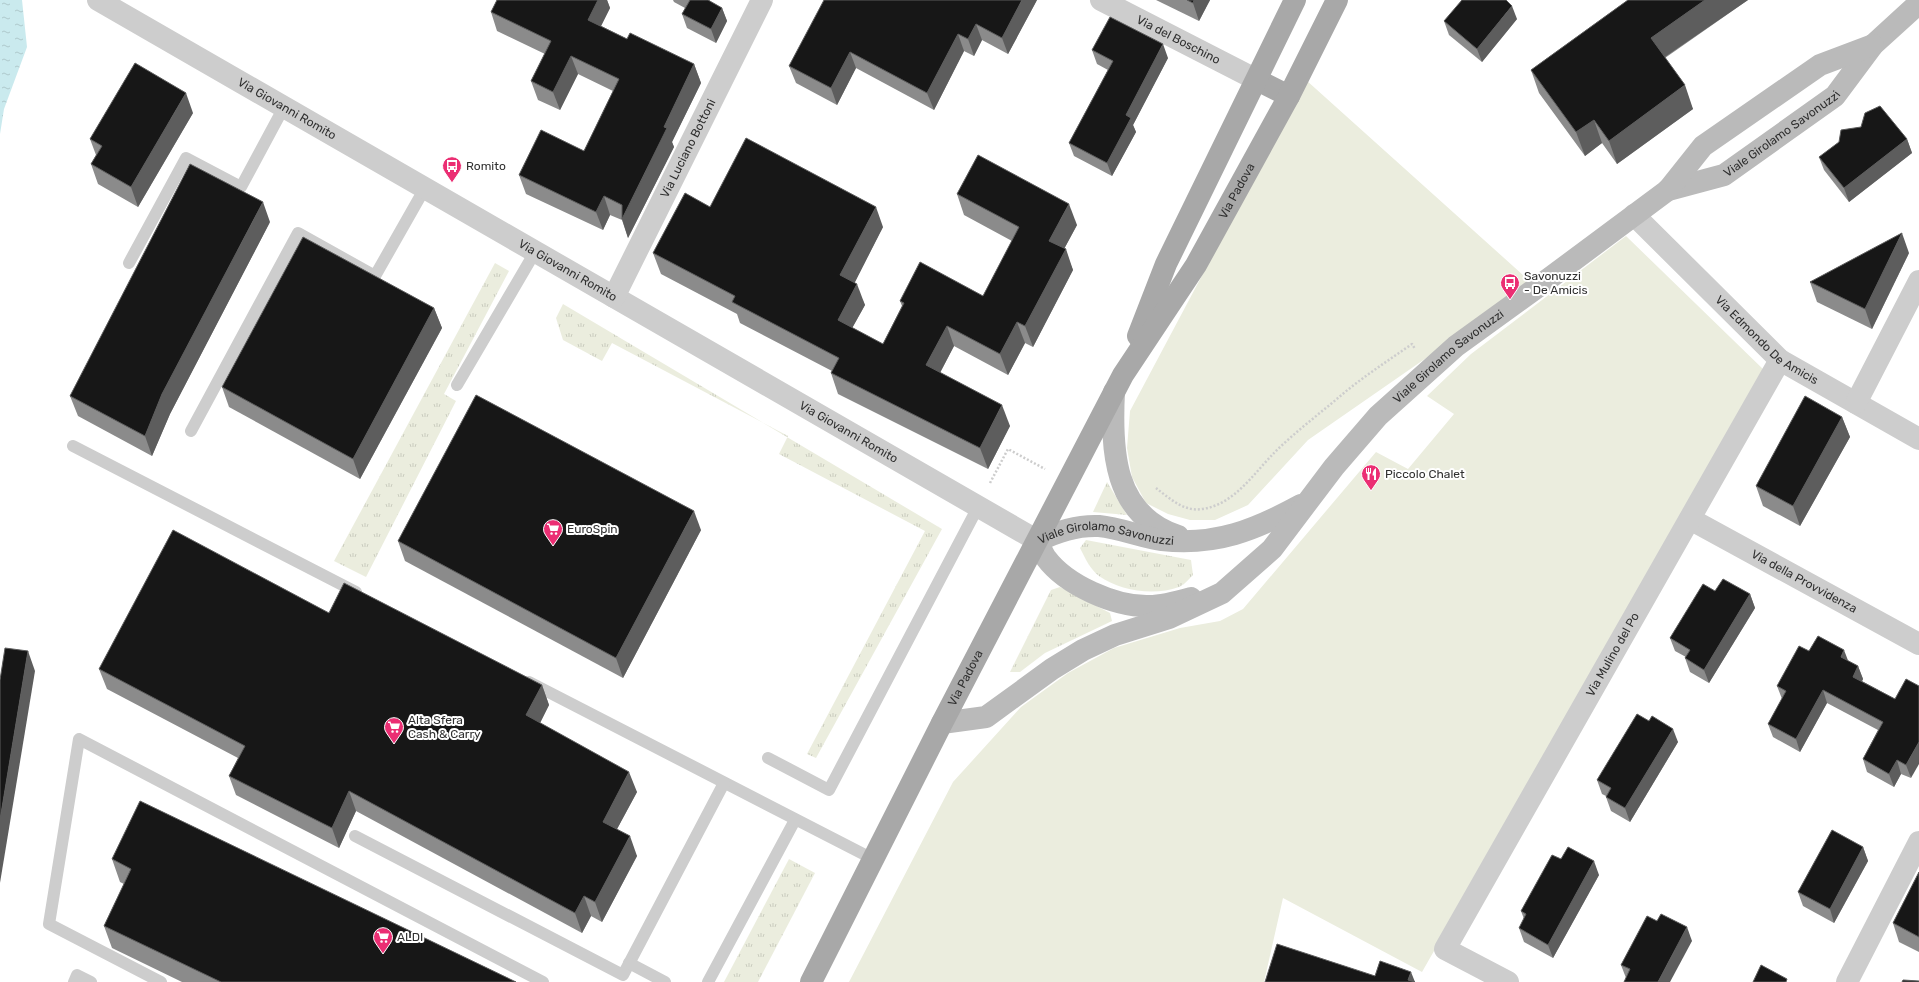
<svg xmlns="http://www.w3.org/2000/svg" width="1919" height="982" viewBox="0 0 1919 982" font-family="Rubik,sans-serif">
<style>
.grass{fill:url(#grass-tufts)}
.green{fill:#ebedde}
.water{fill:url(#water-ripples)}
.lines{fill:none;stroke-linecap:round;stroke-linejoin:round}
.path{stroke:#cdcdcd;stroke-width:2.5;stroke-dasharray:2 2;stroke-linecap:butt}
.lane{stroke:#cdcdcd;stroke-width:12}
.street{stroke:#cdcdcd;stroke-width:22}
.secondary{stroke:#bababa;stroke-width:22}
.primary{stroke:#a8a8a8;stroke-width:22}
.wall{fill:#8b8b8b}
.shaded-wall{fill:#5d5d5d}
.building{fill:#171717;stroke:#5d5d5d}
.labels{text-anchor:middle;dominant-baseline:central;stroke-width:4;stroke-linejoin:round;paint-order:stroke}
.street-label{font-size:12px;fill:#303030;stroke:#fff}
.poi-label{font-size:12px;fill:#303030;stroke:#fff;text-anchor:start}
</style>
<defs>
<pattern id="grass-tufts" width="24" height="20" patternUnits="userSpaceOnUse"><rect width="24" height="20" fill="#ebedde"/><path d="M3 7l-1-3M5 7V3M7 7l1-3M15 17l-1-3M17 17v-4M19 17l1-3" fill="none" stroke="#caccbf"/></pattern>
<pattern id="water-ripples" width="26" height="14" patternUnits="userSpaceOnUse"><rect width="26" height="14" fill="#caeaee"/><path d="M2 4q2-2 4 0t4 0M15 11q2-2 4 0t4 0" fill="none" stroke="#aec9cc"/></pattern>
</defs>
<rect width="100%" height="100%" fill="#fff"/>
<g class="grass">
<path d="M495,263L509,271L444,394L456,401L366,577L334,561Z"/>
<path d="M563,304L942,529L816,758L807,754L925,531L779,454L788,436L612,343L602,361L563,340L556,318Z"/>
<path d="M1107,482L1127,515L1093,512Z"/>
<path d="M1086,540L1191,560L1193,575C1189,579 1184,585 1179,587C1154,596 1120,591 1099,576C1090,569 1085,558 1080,548Z"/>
<path d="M1060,587L1110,613L1112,621L1045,653L1020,672H1010L1051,590Z"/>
<path d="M789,859L815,873L758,982H724Z"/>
</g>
<g class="green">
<path d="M1306,80L1533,284L1308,440L1248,505L1215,520H1190L1168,514L1146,503L1132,477L1127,448L1130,411Z"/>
<path d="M1626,236L1765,371L1422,972L1283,898L1264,982H849L953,782L1021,707L1068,673L1114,648L1180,628L1220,621L1243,609L1376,452L1408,469L1454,414L1427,396L1471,354Z"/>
</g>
<path class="water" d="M0,0H22L27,47L4,109L0,134Z"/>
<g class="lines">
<g class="path">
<path d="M990,483L1008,449L1045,469"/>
<path d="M1156,488C1169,498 1184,512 1202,509C1234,505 1254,473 1275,452C1296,431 1322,412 1345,392C1366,375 1389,360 1412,344L1415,349"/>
</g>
<g class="lane">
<path d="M129,263L186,158L241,187L284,107"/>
<path d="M457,385L535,252"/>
<path d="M191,431L298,233L375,276L425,188"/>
<path d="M73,446L356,592"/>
<path d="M529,682L873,859"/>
<path d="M768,758L829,790L978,507"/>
<path d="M355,836L623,975L724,783"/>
<path d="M629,963L665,982"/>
<path d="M74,982L77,975L91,982"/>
<path d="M161,982L49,924L79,739L543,982"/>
<path d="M708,982L795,820"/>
</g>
<g class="street">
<path id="s1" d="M98,0L1038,541"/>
<path id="s2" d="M1101,0L1257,80"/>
<path id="s3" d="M1634,215L1780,360L1919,439"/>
<path id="s4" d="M614,297L762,0"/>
<path d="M1856,403L1919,281"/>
<path id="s5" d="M1690,519L1919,644"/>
<path id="s6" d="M1508,982L1445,949L1780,360"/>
<path d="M1847,982L1919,842"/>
</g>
<g class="secondary">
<path id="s7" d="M1668,190L1724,175L1835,96L1873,45L1919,3"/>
<path d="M1114,392C1111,450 1113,515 1178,536"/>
<path id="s8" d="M1191,598C1177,602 1163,606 1149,606C1115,607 1066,585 1046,558C1042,553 1040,546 1038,541C1058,531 1077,525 1099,526C1120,528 1141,537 1162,540C1216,546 1255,530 1301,505"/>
<path id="s9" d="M942,723L986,717L1052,669L1083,650L1115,635L1169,618L1222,593L1272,549L1334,467L1378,416L1456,346L1539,286L1668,190L1703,146L1820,65L1873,45"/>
</g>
<g class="primary">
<path d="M1257,80L1289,96"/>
<path d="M1138,336L1166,264L1295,0"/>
<path id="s10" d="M811,982L942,723L1123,375L1196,265L1289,96L1337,0"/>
</g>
</g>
<g class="wall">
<path d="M497,0H607L610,8L601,26L627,39L694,64L701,83L672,142L674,147L628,238L622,220L610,215L603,230L526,194L519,175L584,151L613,91L578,74L560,110L538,100L531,81L545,54L497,31L491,12Z"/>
<path d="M673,0H710L709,1L722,8L727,21L716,43L687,28L682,14L685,8L674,2Z"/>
<path d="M1037,0L1008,54L982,40L974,56L964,51L934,110L856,68L837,105L796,83L789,66Z"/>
<path d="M1156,0H1210L1199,21Z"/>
<path d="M1628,0H1748L1665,58L1693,109L1617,164L1602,143L1585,156L1539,93L1531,70Z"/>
<path d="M1517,19L1482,62L1449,35L1444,21Z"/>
<path d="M1092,50L1168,58L1133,125L1136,132L1112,176L1074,156L1069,143L1108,70L1097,64Z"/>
<path d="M193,113L138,207L98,184L91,164L96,155L90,139Z"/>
<path d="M1907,139L1912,153L1849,202L1824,170L1819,157Z"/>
<path d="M957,194L1077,225L1064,249L1073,270L1033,347L1025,343L1008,375L954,346L940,373L1010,426L988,469L838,394L831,373L832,371L740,323L737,314L661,274L653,253L710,207L883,227L854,283L865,305L852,328L883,344L902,306L900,301L983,296L1012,241L964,215Z"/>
<path d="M270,222L170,414L152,456L78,416L70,396Z"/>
<path d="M1909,253L1872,329L1817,302L1810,282Z"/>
<path d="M434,308L442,328L360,479L229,407L222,387Z"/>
<path d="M1842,417L1850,437L1800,526L1763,506L1756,486Z"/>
<path d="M701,530L623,678L405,561L398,541Z"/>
<path d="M1715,591L1750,594L1755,608L1709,683L1690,672L1685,658L1686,657L1675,651L1670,638Z"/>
<path d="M329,613L542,685L549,705L540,723L637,792L617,829L637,856L602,922L591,916L582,933L356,811L339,848L236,795L229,776L238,758L107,689L99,669Z"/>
<path d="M1809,651L1848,661L1858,666L1863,679L1862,681L1895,699L1911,778L1901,774L1894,787L1867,772L1863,759L1878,730L1827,703L1800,752L1773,737L1768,724L1782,699L1777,686Z"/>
<path d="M1649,721L1678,742L1630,822L1611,811L1606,797V796L1602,794L1597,780Z"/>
<path d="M1863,847L1868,861L1834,923L1803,906L1798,892Z"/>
<path d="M112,859L516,982H182L112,948L104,926L124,884L120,882Z"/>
<path d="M1561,859L1599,875L1553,958L1524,942L1519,928L1524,919L1521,911Z"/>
<path d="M1919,872V952L1899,942L1893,923Z"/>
<path d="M1657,921L1692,941L1626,978L1621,965Z"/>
</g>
<g class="shaded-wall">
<path d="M598,0H607L610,8L595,38L588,20Z"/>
<path d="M1022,0H1037L1008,54L1002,38Z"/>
<path d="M1194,0H1210L1199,21L1193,3Z"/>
<path d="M1705,0H1748L1659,61L1651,38Z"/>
<path d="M1512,6L1517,19L1482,62L1477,49Z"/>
<path d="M722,8L727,21L716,43L711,29Z"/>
<path d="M976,24L982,40L974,56L968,39Z"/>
<path d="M958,34L964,51L934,110L927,93Z"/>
<path d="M1163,44L1168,58L1133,125L1136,132L1112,176L1107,163L1126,115Z"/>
<path d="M850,52L856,68L837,105L831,88Z"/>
<path d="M571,56L578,74L560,110L553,92Z"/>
<path d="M694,64L701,83L672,142L674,147L628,238L622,219L664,127Z"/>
<path d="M1685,85L1693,109L1617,164L1609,141Z"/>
<path d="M186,93L193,113L138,207L131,187Z"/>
<path d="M1594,120L1602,143L1585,156L1576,132Z"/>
<path d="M1907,139L1912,153L1849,202L1844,188Z"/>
<path d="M604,196L610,215L603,230L596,212Z"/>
<path d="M263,202L270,222L170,414L152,456L145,436L162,394Z"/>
<path d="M1069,204L1077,225L1057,262L1049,241Z"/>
<path d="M876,207L883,227L848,296L840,275Z"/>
<path d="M1902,233L1909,253L1872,329L1865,309Z"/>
<path d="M1066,249L1073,270L1033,347L1025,326Z"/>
<path d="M857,284L865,305L845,341L838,320Z"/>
<path d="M434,308L442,328L360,479L353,459Z"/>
<path d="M1017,322L1025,343L1008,375L1000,354Z"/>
<path d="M947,326L954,346L933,386L926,365Z"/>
<path d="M1002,405L1010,426L988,469L980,448Z"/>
<path d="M1842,417L1850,437L1800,526L1793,506Z"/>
<path d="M694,511L701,530L623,678L616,658Z"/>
<path d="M1750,594L1755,608L1709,683L1704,670Z"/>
<path d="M1844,650L1849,663L1841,657Z"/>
<path d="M28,651L35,671L0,883V820Z"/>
<path d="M1858,666L1863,679L1858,690L1853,677Z"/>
<path d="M542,685L549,705L534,735L526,715Z"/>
<path d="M1823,690L1827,703L1800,752L1796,739Z"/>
<path d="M1673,729L1678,742L1630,822L1625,808Z"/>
<path d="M1919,742V764L1911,778L1906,765Z"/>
<path d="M1897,760L1901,774L1894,787L1889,774Z"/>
<path d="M629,772L637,792L610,842L603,822Z"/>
<path d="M349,791L356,811L339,848L332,828Z"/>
<path d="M630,836L637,856L602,922L595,902Z"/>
<path d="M1863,847L1868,861L1834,923L1830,909Z"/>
<path d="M1594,861L1599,875L1553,958L1548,945Z"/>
<path d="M584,896L591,916L582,933L575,913Z"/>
<path d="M1687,927L1692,941L1670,982H1658Z"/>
<path d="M1411,972L1415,982L1408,980Z"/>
</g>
<g class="building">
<path d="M497,0H598L588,20L627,39L630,33L694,64L664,127L667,128L622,219V205L604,196L596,212L519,175L541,130L584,151L619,79L571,56L553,92L531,81L551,41L491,12Z"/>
<path d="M690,0H708L722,8L711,29L682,14Z"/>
<path d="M824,0H1022L1002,38L976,24L968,39L958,34L927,93L850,52L831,88L789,66Z"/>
<path d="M1187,0H1194L1193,3Z"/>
<path d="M1462,0H1506L1512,6L1477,49L1444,21Z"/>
<path d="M1628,0H1705L1651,38L1685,85L1609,141L1594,120L1576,132L1531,70Z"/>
<path d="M1110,17L1163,44L1126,115L1131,118L1107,163L1069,143L1113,61L1092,50Z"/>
<path d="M135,63L186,93L131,187L91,164L102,146L90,139Z"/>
<path d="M1880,106L1907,139L1844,188L1819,157L1839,142L1841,130L1861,127L1865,113Z"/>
<path d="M746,138L876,207L840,275L857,284L838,320L883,344L904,303L900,301L920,262L983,296L1019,227L957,194L978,155L1069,204L1049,241L1066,249L1025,326L1017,322L1000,354L947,326L926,365L1002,405L980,448L831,373L839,358L732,302L735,296L653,253L685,193L710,207Z"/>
<path d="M190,164L263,202L162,394L145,436L70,396Z"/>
<path d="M1902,233L1865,309L1810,282Z"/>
<path d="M303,237L434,308L353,459L222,387Z"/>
<path d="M476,395L694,511L616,658L398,541Z"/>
<path d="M1805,396L1842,417L1793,506L1756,486Z"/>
<path d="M173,530L329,613L344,583L542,685L526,715L629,772L603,822L630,836L595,902L584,896L575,913L349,791L332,828L229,776L245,746L99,669Z"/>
<path d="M1723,579L1750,594L1704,670L1685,658L1690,650L1670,638L1703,584L1715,591Z"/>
<path d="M1818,636L1844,650L1841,657L1858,666L1853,677L1895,699L1906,679L1919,686V742L1906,765L1897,760L1889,774L1863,759L1883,722L1823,690L1796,739L1768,724L1786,691L1777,686L1799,646L1809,651Z"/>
<path d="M5,648L28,651L0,820V680Z"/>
<path d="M1637,714L1649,721L1652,716L1673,729L1625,808L1606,797L1611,788L1597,780Z"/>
<path d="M140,801L516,982H221L104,926L131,869L112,859Z"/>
<path d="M1832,830L1863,847L1830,909L1798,892Z"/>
<path d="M1568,847L1594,861L1548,945L1519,928L1526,914L1521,911L1552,855L1561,859Z"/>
<path d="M1919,872V937L1893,923Z"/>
<path d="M1661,914L1687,927L1658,982H1624L1630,969L1621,965L1647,916L1657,921Z"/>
<path d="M1277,944L1375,976L1380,961L1411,972L1408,980L1415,982H1265Z"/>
<path d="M1761,965L1787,979L1786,982H1753Z"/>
<path d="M1903,980L1919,981V982H1902Z"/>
</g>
<defs>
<symbol id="bus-pin" viewBox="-11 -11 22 30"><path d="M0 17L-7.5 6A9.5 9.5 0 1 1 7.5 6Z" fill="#eb2e73" stroke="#fff"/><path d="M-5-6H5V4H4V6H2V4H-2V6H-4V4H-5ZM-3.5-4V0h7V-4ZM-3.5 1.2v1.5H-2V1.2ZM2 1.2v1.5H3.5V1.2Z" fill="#fff"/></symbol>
<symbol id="restaurant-pin" viewBox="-11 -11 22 30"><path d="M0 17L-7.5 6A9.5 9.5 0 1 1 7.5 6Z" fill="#eb2e73" stroke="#fff"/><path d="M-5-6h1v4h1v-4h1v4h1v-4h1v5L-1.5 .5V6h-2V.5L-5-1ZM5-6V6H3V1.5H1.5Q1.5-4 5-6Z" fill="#fff"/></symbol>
<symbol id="supermarket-pin" viewBox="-11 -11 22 30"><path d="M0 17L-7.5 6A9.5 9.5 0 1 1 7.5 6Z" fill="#eb2e73" stroke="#fff"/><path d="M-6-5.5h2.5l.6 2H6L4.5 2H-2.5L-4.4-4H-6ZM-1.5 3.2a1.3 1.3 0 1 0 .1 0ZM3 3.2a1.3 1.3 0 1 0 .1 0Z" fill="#fff"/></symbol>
</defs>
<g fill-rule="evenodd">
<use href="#bus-pin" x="441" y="155" width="22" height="30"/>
<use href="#bus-pin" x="1499" y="272" width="22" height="30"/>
<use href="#restaurant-pin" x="1360" y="463" width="22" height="30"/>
<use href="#supermarket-pin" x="542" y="518" width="22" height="30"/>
<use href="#supermarket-pin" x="383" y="716" width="22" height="30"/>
<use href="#supermarket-pin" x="372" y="926" width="22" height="30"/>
</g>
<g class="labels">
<g class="street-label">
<text stroke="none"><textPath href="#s2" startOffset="87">Via del Boschino</textPath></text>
<text stroke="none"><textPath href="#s1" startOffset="218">Via Giovanni Romito</textPath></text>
<text stroke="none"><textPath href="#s7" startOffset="129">Viale Girolamo Savonuzzi</textPath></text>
<text stroke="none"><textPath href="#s4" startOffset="166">Via Luciano Bottoni</textPath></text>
<text stroke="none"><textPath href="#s10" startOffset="899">Via Padova</textPath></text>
<text stroke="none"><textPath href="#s1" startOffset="542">Via Giovanni Romito</textPath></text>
<text stroke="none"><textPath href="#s3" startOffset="183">Via Edmondo De Amicis</textPath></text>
<text stroke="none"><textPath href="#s9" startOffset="642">Viale Girolamo Savonuzzi</textPath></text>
<text stroke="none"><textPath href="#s1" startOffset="866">Via Giovanni Romito</textPath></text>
<text stroke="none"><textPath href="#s8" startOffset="249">Viale Girolamo Savonuzzi</textPath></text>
<text stroke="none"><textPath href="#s5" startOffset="130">Via della Provvidenza</textPath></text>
<text stroke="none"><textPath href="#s6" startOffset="410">Via Mulino del Po</textPath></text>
<text stroke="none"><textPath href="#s10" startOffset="341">Via Padova</textPath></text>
</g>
<g class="poi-label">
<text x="466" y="166">Romito</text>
<text x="1524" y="276">Savonuzzi<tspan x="1524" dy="14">- De Amicis</tspan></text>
<text x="1385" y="474">Piccolo Chalet</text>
<text x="567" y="529">EuroSpin</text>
<text x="408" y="720">Alta Sfera<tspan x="408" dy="14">Cash &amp; Carry</tspan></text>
<text x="397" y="937">ALDI</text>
</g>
</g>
</svg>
